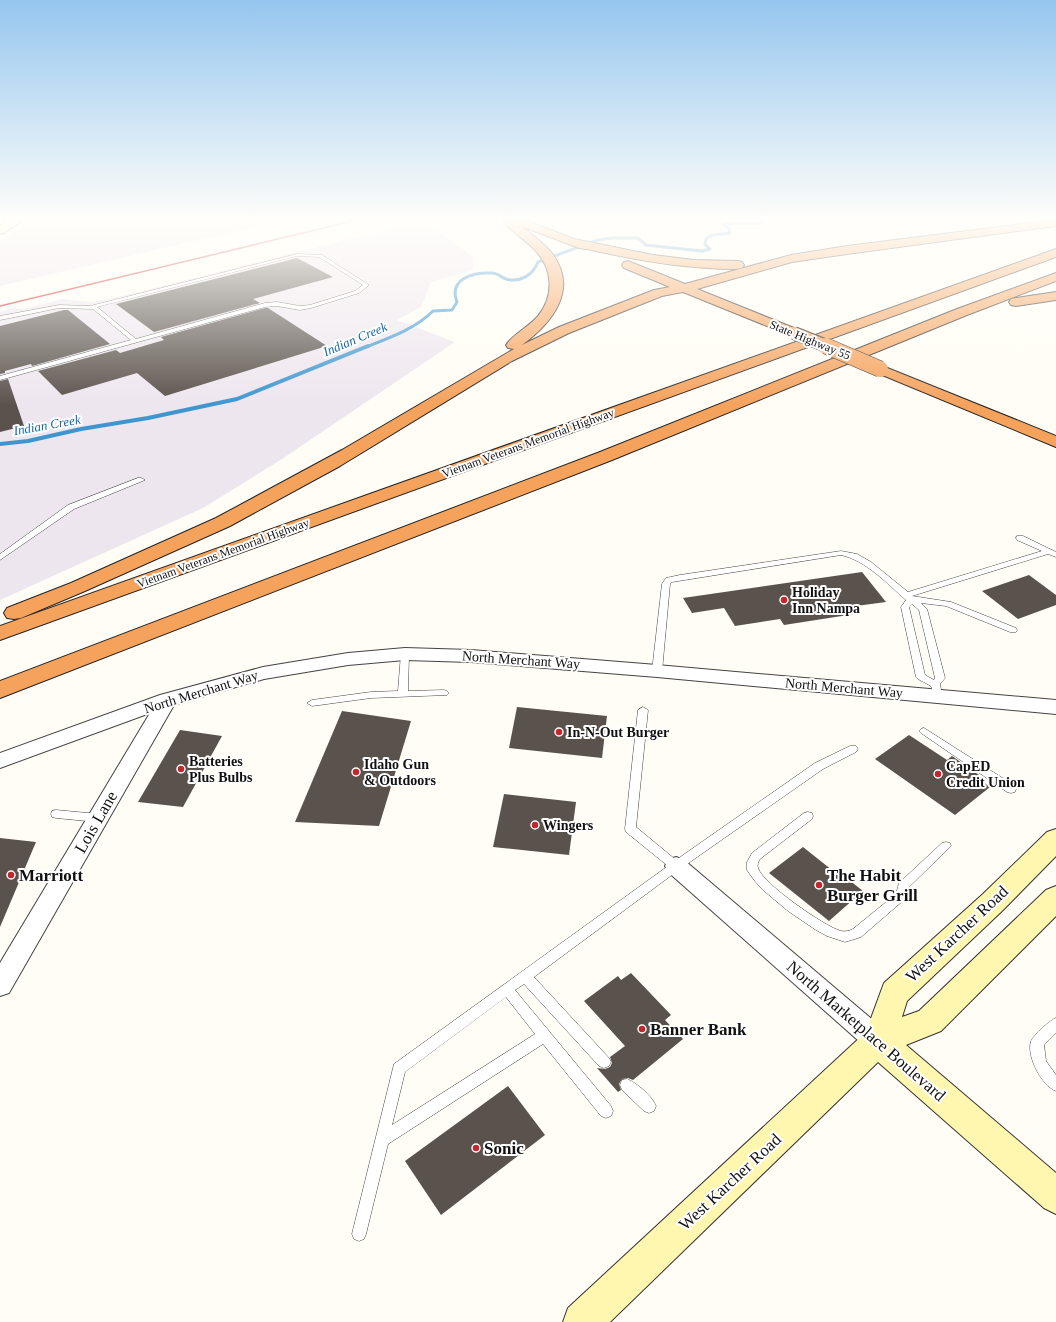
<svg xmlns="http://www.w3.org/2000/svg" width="1056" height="1322" viewBox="0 0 1056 1322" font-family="Georgia,serif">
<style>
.industrial{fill:#eee6ef}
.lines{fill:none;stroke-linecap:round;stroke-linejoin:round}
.stream-far1{stroke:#3f96cf;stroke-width:3}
.stream{stroke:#3f96cf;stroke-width:4}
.building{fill:#5a524d}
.lane-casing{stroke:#444;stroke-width:1}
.street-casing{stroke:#444;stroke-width:2}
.secondary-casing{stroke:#333;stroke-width:2}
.highway-casing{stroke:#222;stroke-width:2}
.lane{fill:#fff;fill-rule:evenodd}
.street{fill:#fff;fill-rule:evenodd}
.secondary{fill:#fff6b0;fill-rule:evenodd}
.highway{fill:#f5a25d;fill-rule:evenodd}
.rail{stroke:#c4262e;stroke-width:1.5}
.highway-bridge-far1-casing{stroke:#222;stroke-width:14;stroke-linecap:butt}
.highway-bridge-casing{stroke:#222;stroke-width:17;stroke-linecap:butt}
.highway-bridge-far1{stroke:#f5a25d;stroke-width:12}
.highway-bridge{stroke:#f5a25d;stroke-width:16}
.poi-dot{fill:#c4262e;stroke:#fff;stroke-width:1.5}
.labels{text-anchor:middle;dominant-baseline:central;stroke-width:4;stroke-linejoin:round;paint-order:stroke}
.far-street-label{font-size:12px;fill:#111;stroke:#fff}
.far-water-label{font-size:13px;font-style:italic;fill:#1768a6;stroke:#fff}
.poi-label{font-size:14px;font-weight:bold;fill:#111;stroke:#fff;text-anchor:start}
.street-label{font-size:14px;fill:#111;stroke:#fff}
.near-street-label{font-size:17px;fill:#111;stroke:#fff}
.near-poi-label{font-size:17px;font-weight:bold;fill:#111;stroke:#fff;text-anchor:start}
</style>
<rect width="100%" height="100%" fill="#fffdf5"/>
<g class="industrial">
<path d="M31,221H281L0,286V241Z"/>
<path d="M422,221H425L473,257L474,270L431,282L421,307L397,320L455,342L282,459L203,508L0,600V312L13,308L24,309L62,299L91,302L110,299Z"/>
</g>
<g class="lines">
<path class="stream-far1" d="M366,347C389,338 415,329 433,311L452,310L457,302C448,279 473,272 492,273C497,273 501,277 506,279C520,283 533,275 538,262L598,240L612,238H638L646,245L702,251L710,249L705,244L706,239L712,235L730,233L729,228L723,224L762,223V221"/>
<path class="stream" d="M0,444L28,441L81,429L148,418L237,399L368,346"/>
</g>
<g class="building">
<path d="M297,258L333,277L253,299L260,303L154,332L116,304Z"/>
<path d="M265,308H268L327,346L165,396L137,373L62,395L38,371L116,350L120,353L164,340L161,337Z"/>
<path d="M64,310H68L110,344L32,366L31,364L5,371V373L0,374V326Z"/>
<path d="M8,379L24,426L0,432V381Z"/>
<path d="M862,572L886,602L856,606L861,613L784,625L780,619L735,626L724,608L692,613L683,598Z"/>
<path d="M1029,575L1056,595V605L1018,619L982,591Z"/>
<path d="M517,707L607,716L602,758L509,748Z"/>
<path d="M342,711L411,721L379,826L295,822Z"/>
<path d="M180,730L222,736L183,807L138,802Z"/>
<path d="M909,735L947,760L952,756L979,775L976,777L990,787L955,815L875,759Z"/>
<path d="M504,794L576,802L569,855L493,847Z"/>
<path d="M0,838L36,842L0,927Z"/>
<path d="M803,847L842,878L844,876L863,891L829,921L769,873Z"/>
<path d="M631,973L671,1015L665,1020L683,1039L633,1080L628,1078L622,1079L619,1084L621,1090L618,1092L597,1068L605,1069L610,1067L612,1063L610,1057L625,1046L584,1001L618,976L621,980Z"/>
<path d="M508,1086L545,1135L441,1215L405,1161Z"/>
</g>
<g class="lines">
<defs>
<g id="lane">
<path d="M297,254L322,255L369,285L359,293L311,308L300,310L277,306L265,307L0,380V376L131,340L93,309L59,308L0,320V316L59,305L90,306ZM297,256L319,257L363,285L355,291L310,305L300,306L277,302L265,303L136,339L97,307Z"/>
<path d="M138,478H141L145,480L74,509L0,560V554L68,505Z"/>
<path d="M1017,536H1023L1056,552V557L1048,554L912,596L951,602L1016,628L1017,630L1016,632H1010L946,606L921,603L927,609L945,678L940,684L941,690L939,692H933L931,686L918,679L916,677L901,607L906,600C886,583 867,561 841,555L672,582L670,584L662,671L657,674L652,671L662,584L666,578L680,575L841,551L857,554L871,562L908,592L1042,551L1017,540L1016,538ZM912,604L919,610L935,678L934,680L925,675L909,607Z"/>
<path d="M405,651L409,654L408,691L444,690L447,691L449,693L447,695L371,698L312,706L307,703L312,700L371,692L398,691L401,654Z"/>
<path d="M643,707L648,710L636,827L676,860L815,763L850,746H856L858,749L856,752L823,769L680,869L534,977L609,1058L611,1062L609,1066L604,1068L599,1066L524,984L515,990L611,1106L613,1111L611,1116L606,1118L601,1116L543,1044L388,1144L366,1234L364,1239L359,1241L354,1239L352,1234L394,1064L668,866L626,832L625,829L638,710ZM506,997L535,1034L392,1125L405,1072Z"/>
<path d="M924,728L1015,786L1016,789L1015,792L1011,793L1007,792L921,733L919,731L921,729Z"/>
<path d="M56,810L98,814L102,815L103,818L102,821L98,822L56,818L52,817L51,814L52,811Z"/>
<path d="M808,812L812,813L813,816L812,819L760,859C758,862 757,865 758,868C762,883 825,927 841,931C845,932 849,931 853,929L896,894L899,883L942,843L946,842L950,843L951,846L908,888L905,899L861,937L845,942L827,936L816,930L788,911L763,890L754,880L747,870V862L752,853L804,813Z"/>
<path d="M1056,1018V1033L1044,1045L1046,1061L1056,1075V1091C1042,1086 1026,1056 1031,1041C1034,1035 1050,1020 1056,1018Z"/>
<path d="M627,1079C637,1083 652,1096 656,1106L654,1111L649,1113L644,1111L622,1090L620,1085L622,1080Z"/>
</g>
<g id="street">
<path d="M405,648L471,650L657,665L1056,700V714L657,677L471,662L405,660L348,665L264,679L174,705L9,993L0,996V963L150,713L0,768V753L160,695L263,667L348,653Z"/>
<path d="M676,857L684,860L887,1032L891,1041L887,1050L878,1053L869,1050L668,872L665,866L668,860Z"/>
</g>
<g id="secondary">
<path d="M9,221H22L4,233L0,234V226Z"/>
<path d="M1056,829V856L1003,910L907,1001L902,1017L919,1011L1046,890L1056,886V916L941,1031L906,1045L1056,1173V1214L1044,1208L878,1062L610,1322H563L568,1308L866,1032L884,983L983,894L1047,832Z"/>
</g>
<g id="highway">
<path d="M503,221H528L574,239L653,255L694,260L738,261L742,262L744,265L742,268C732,270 719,269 709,268C667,266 627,258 587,249L579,248L521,226C531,234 542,242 551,252C580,289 552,323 522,345L559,327L654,290L670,287L624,268L622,265L624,262L628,261L685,284L791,255L847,246L1047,221H1056V226L847,254L792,262L697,289L799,330L801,333L799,336L794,337L683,292L662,296L569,333L512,361L340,466L230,526L85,591L21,618L14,619L7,618L4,613L7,608L71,583L216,518L342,450L514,349L508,348L506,345C513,334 529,327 538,316C555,295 553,267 533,248C524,239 511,232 503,221Z"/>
<path d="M1056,249V257L0,640V626Z"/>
<path d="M1056,273V281L967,315L612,460L0,698V681L600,452L957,309Z"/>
<path d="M1056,292V300L1016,306L1011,305L1009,302L1011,299L1016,298Z"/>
<path d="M880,365L1056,436V447L875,372L873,369L875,366Z"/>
</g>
</defs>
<use href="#lane" class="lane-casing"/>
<use href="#street" class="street-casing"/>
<use href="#secondary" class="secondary-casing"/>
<use href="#highway" class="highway-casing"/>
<use href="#lane" class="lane"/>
<use href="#street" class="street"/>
<use href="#secondary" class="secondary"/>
<use href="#highway" class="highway"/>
<path class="rail" d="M0,306L353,221"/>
<defs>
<path id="highway-bridge-far1" d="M794,333L829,347"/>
<path id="highway-bridge" d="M826,346L880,369"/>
</defs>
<use href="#highway-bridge-far1" class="highway-bridge-far1-casing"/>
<use href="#highway-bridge" class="highway-bridge-casing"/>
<use href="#highway-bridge-far1" class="highway-bridge-far1"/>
<use href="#highway-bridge" class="highway-bridge"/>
</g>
<linearGradient id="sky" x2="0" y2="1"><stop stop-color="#95c6ee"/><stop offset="0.54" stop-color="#fffefa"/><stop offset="1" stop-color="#fffefa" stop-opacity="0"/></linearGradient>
<rect width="1056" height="406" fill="url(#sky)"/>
<g class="poi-dot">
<circle cx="784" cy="600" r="4"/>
<circle cx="559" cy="732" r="4"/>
<circle cx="181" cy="769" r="4"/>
<circle cx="356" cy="772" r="4"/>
<circle cx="938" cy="774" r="4"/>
<circle cx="535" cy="825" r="4"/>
<circle cx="11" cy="875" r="4"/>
<circle cx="819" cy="885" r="4"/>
<circle cx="642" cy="1029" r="4"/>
<circle cx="476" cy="1148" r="4"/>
</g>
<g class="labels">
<g class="far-street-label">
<text transform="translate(810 340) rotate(22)">State Highway 55</text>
<text transform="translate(528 443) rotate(-20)">Vietnam Veterans Memorial Highway</text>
<text transform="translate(223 553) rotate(-20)">Vietnam Veterans Memorial Highway</text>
</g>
<g class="far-water-label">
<text transform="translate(355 339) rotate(-23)">Indian Creek</text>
<text transform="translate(47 425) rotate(-10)">Indian Creek</text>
</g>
<g class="poi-label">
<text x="792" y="592">Holiday<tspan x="792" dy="16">Inn Nampa</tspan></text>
<text x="567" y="732">In-N-Out Burger</text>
<text x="189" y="761">Batteries<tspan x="189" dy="16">Plus Bulbs</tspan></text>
<text x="364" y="764">Idaho Gun<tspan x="364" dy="16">&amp; Outdoors</tspan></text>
<text x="946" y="766">CapED<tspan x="946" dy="16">Credit Union</tspan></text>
<text x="543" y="825">Wingers</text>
</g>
<g class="street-label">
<text transform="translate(521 660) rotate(4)">North Merchant Way</text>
<text transform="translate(844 688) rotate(5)">North Merchant Way</text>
<text transform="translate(201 692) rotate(-17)">North Merchant Way</text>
</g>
<g class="near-street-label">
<text transform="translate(96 822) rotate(-60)">Lois Lane</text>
<text transform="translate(957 934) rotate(-43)">West Karcher Road</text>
<text transform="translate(866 1031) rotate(41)">North Marketplace Boulevard</text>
<text transform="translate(730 1182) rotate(-43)">West Karcher Road</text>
</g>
<g class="near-poi-label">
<text x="19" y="875">Marriott</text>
<text x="827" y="875">The Habit<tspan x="827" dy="20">Burger Grill</tspan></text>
<text x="650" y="1029">Banner Bank</text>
<text x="484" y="1148">Sonic</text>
</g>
</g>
</svg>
